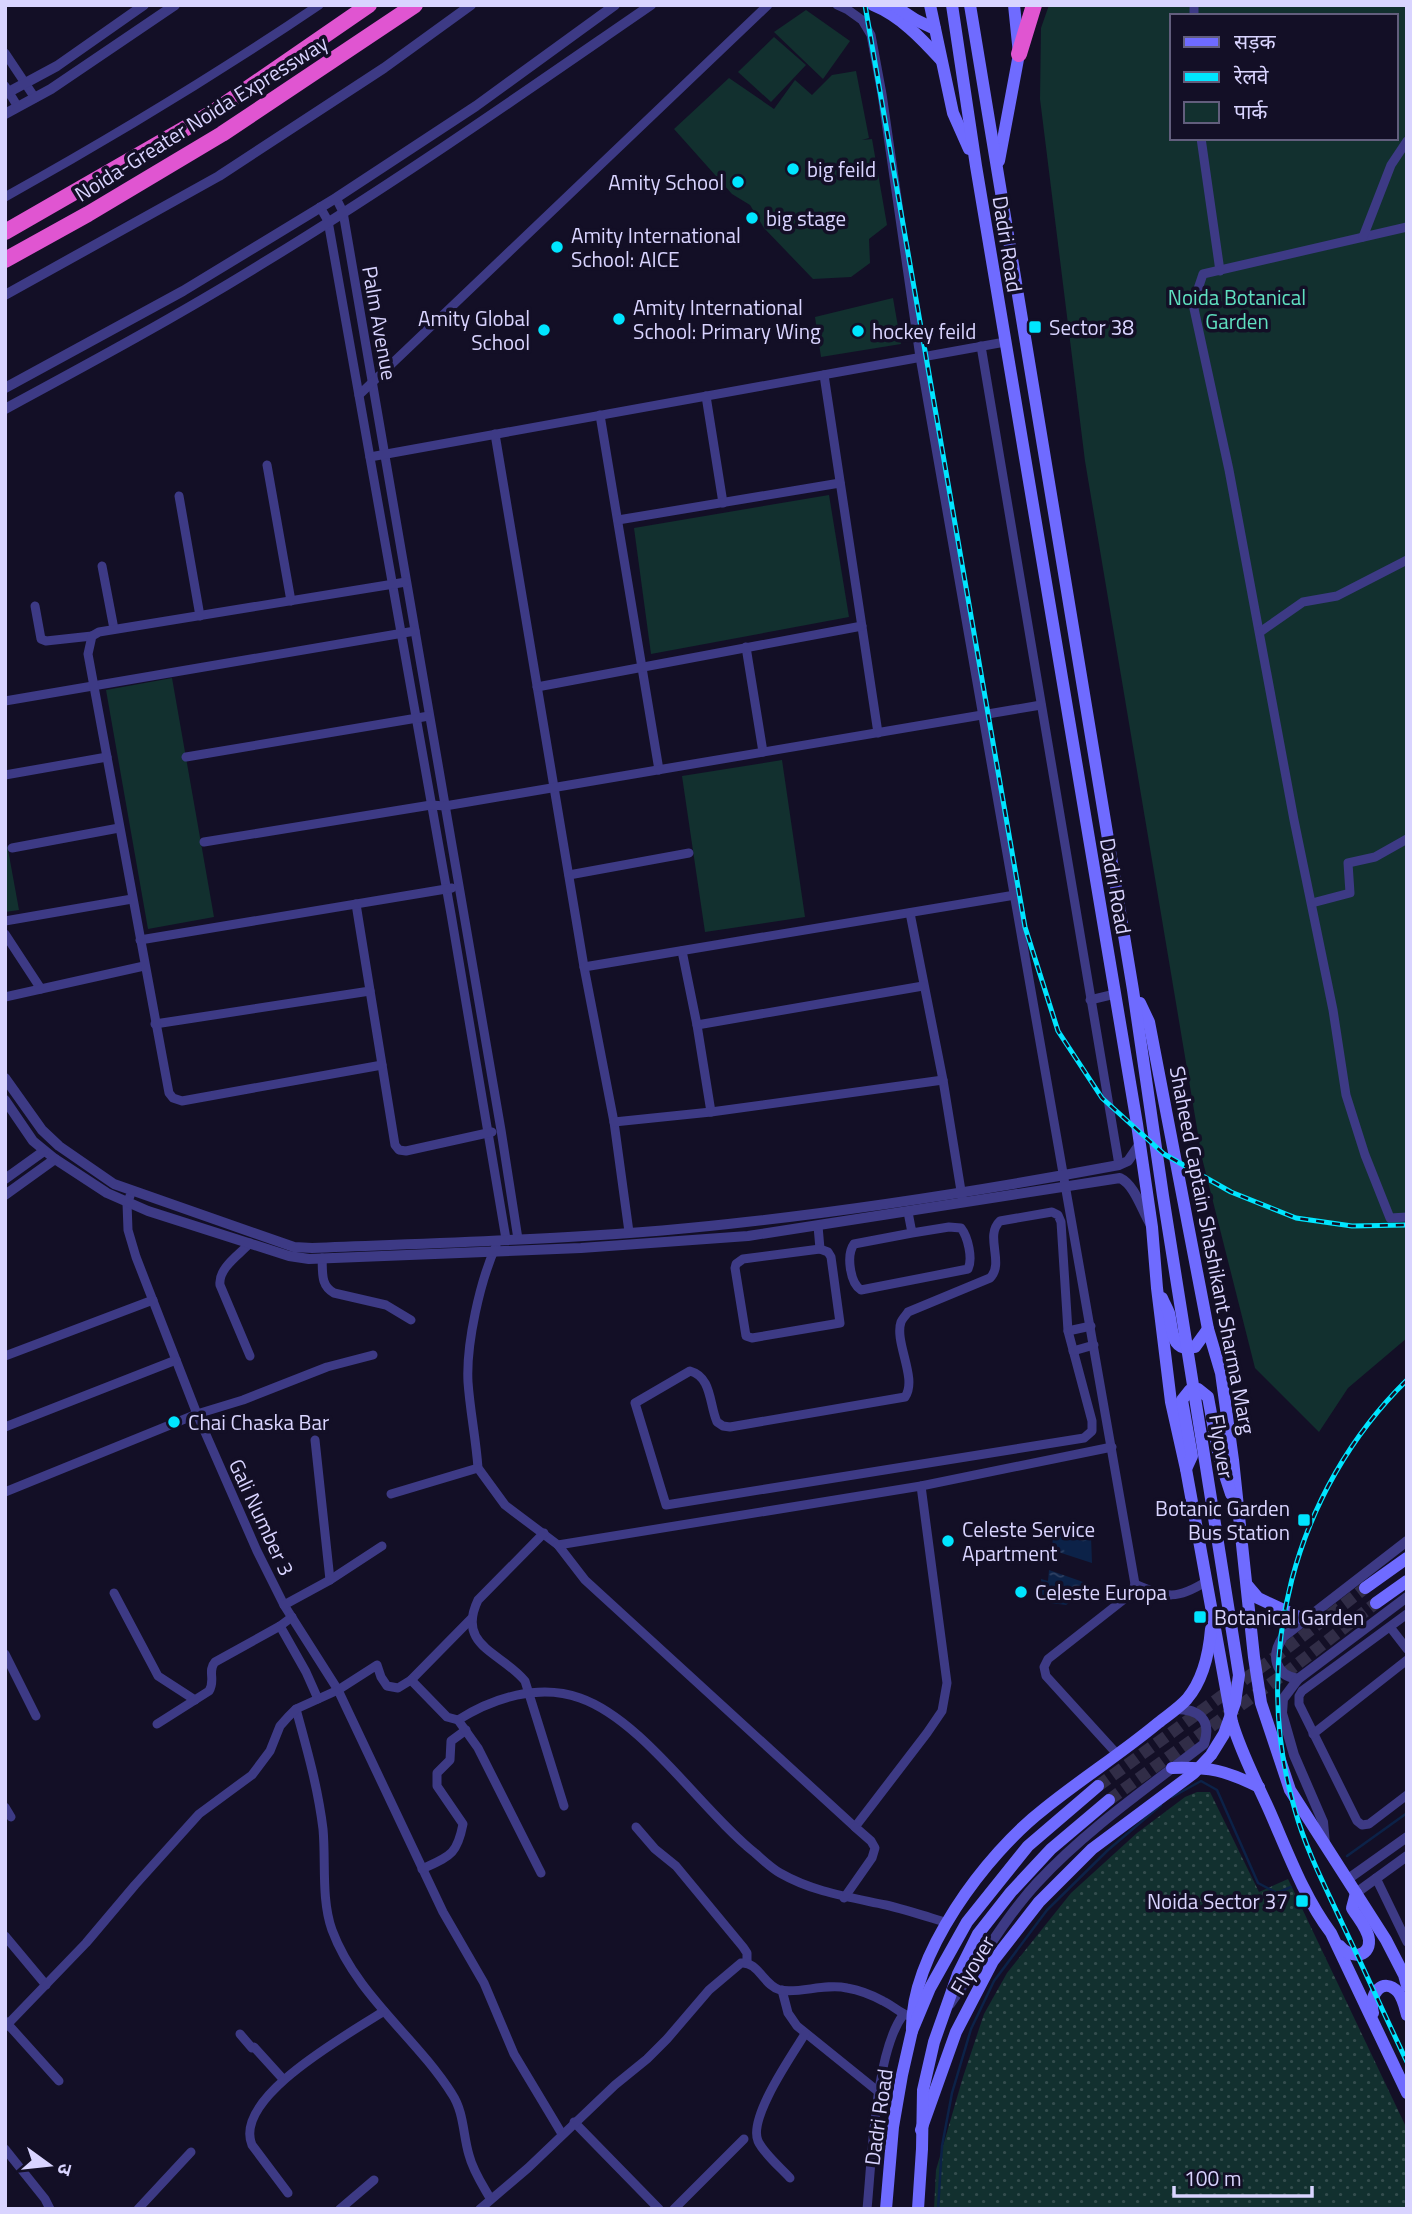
<svg xmlns="http://www.w3.org/2000/svg" width="1412" height="2214" viewBox="0 0 1412 2214" font-family="'Titillium Web','Noto Sans Devanagari',sans-serif">
<style>
.grass{fill:url(#grass-dots)}
.green{fill:#12302f;fill-rule:evenodd}
.water{fill:url(#water-ripples)}
.lines{fill:none;stroke-linecap:round;stroke-linejoin:round}
.stream{stroke:#0c2248;stroke-width:2.5}
.secondary-tunnel{stroke:#312d47;stroke-width:12;stroke-dasharray:12 6;stroke-linecap:butt}
.minor{stroke:#3d3a85;stroke-width:9}
.tertiary{stroke:#3d3a85;stroke-width:10}
.secondary{stroke:#6f6bff;stroke-width:12}
.trunk{stroke:#e055d1;stroke-width:16}
.rail-casing{stroke:#00e5ff;stroke-width:5}
.rail{stroke:#130f26;stroke-width:2.5;stroke-dasharray:8;stroke-linecap:butt}
.poi-dot{fill:#00e5ff;stroke:#130f26;stroke-width:2.5}
.labels{text-anchor:middle;dominant-baseline:central;stroke-width:7;stroke-linejoin:round;paint-order:stroke}
.street-label{font-size:21px;fill:#d9d4ff;stroke:#130f26}
.poi-label{font-size:21px;fill:#d9d4ff;stroke:#130f26;text-anchor:start}
.park-label{font-size:21px;fill:#5fe0c0;stroke:#130f26}
</style>
<defs>
<pattern id="grass-dots" width="8" height="8" patternUnits="userSpaceOnUse" patternTransform="scale(1.75)"><rect width="8" height="8" fill="#12302f"/><path d="M2 2h.1M6 6h.1" fill="none" stroke="#344d4e" stroke-width="1.8" stroke-linecap="round"/></pattern>
<pattern id="water-ripples" width="26" height="14" patternUnits="userSpaceOnUse" patternTransform="scale(1.75)"><rect width="26" height="14" fill="#0c2248"/><path d="M2 4q2-2 4 0t4 0M15 11q2-2 4 0t4 0" fill="none" stroke="#2f4163"/></pattern>
</defs>
<rect width="100%" height="100%" fill="#130f26"/>
<path class="grass" d="M1197,1792H1210L1259,1892L1288,1879L1407,2129V2209H934L936,2170L963,2077L984,2014L1007,1973L1071,1893L1137,1833L1185,1797Z"/>
<g class="green">
<path d="M1049,5H1407V1338L1348,1388L1319,1432L1255,1368L1202,1158L1085,461L1040,99L1041,28ZM1172,16H1396V138H1172Z"/>
<path d="M806,10L850,41L823,79L774,32Z"/>
<path d="M774,37L806,65L771,102L738,72Z"/>
<path d="M856,71L869,138L862,140L872,139L887,225L869,239L870,263L851,277L813,279L764,228L750,205L732,194L674,129L729,78L774,109L795,80L812,95L832,75Z"/>
<path d="M893,298L901,344L821,357L815,317Z"/>
<path d="M829,495L849,617L651,654L634,528Z"/>
<path d="M172,678L214,917L148,929L106,690Z"/>
<path d="M782,760L805,917L705,932L682,776Z"/>
<path d="M5,833L19,910L5,912Z"/>
</g>
<g class="water">
<path d="M1060,1533L1091,1537L1092,1563L1052,1550L1053,1536H1059Z"/>
<path d="M1049,1570L1086,1583L1077,1596L1066,1605L1043,1602L1041,1579L1048,1581Z"/>
</g>
<g class="lines">
<g class="stream">
<path d="M1172,1797L1201,1781L1217,1790L1258,1883L1277,1893L1291,1887"/>
<path d="M1347,1856L1407,1813"/>
<path d="M938,2209L942,2146L952,2093L971,2029L994,1981L1047,1910L1108,1850L1161,1805"/>
</g>
<g class="secondary-tunnel">
<path d="M1098,1786L1278,1655L1365,1588"/>
<path d="M1109,1800L1291,1669L1376,1603"/>
</g>
<g class="minor">
<path d="M837,5L848,10L862,20L871,35L882,94L920,357L1135,1584L1132,1593L1048,1659L1044,1667L1046,1676L1117,1754"/>
<path d="M1194,5V16"/>
<path d="M5,53L35,98"/>
<path d="M5,86L18,107"/>
<path d="M1201,138L1220,271"/>
<path d="M5,197C113,137 217,74 319,5"/>
<path d="M336,198L343,212L501,1130L518,1239"/>
<path d="M320,207L328,221L451,914L506,1239"/>
<path d="M1407,227L1203,274L1193,304L1229,470L1294,820L1333,1010L1346,1095L1365,1155L1390,1218L1407,1217"/>
<path d="M1363,237L1391,165L1407,141"/>
<path d="M981,346L1119,1165"/>
<path d="M824,375L878,733"/>
<path d="M359,395L768,5"/>
<path d="M706,396L723,503"/>
<path d="M600,415L659,770"/>
<path d="M495,434L584,967L614,1122L629,1232"/>
<path d="M370,457L1005,342"/>
<path d="M267,465L291,601"/>
<path d="M179,496L200,616"/>
<path d="M618,520L840,483"/>
<path d="M102,566L114,629"/>
<path d="M35,606L41,639L46,641L92,636"/>
<path d="M1260,632L1303,602L1337,596L1407,560"/>
<path d="M746,647L763,752"/>
<path d="M537,687L862,626"/>
<path d="M5,701L415,631"/>
<path d="M186,757L429,716"/>
<path d="M5,775L107,757"/>
<path d="M204,842L431,805L445,806L1041,705"/>
<path d="M12,848L119,828"/>
<path d="M569,875L689,853"/>
<path d="M1312,903L1350,893L1348,863L1375,857L1407,839"/>
<path d="M356,904L395,1145L399,1150L406,1151L492,1132"/>
<path d="M910,913L943,1080L962,1197"/>
<path d="M5,921L132,899"/>
<path d="M5,934L41,989"/>
<path d="M140,940L452,888"/>
<path d="M682,951L697,1025L711,1112"/>
<path d="M584,967L1015,895"/>
<path d="M5,997L144,966"/>
<path d="M1090,1000L1115,994"/>
<path d="M155,1024L370,991"/>
<path d="M697,1025L923,986"/>
<path d="M382,1065L182,1101L173,1098L169,1093L88,654L92,636L99,632L406,582"/>
<path d="M614,1122L711,1112L943,1080"/>
<path d="M130,1196L127,1203L128,1230L136,1257L197,1414L257,1551L284,1605L338,1690L443,1912L484,1983L514,2054L562,2134"/>
<path d="M908,1212L912,1233L949,1227L961,1228C968,1237 973,1259 968,1269L861,1290C850,1283 846,1255 854,1244L912,1233"/>
<path d="M1052,1212L1058,1215L1061,1222L1068,1331L1092,1421V1431L1084,1438L666,1505L635,1403L690,1371C712,1377 709,1404 717,1422L723,1426L730,1427L905,1397C918,1379 894,1342 901,1322C902,1319 907,1314 908,1312L990,1278C1005,1263 984,1236 1000,1221Z"/>
<path d="M818,1226L820,1249"/>
<path d="M250,1243C239,1255 218,1268 220,1285L250,1356"/>
<path d="M496,1246C480,1281 466,1344 468,1382C470,1411 476,1439 478,1468L505,1505L558,1545L585,1580L855,1827L927,1733L942,1711L947,1683L921,1486"/>
<path d="M820,1249L828,1252L831,1257L840,1323L752,1338L746,1336L735,1268L736,1264L743,1259Z"/>
<path d="M322,1258C323,1272 320,1285 334,1293L386,1305L411,1320"/>
<path d="M1068,1331L1091,1326"/>
<path d="M1073,1351L1094,1345"/>
<path d="M5,1356L153,1300"/>
<path d="M5,1427L176,1360"/>
<path d="M315,1440L330,1580"/>
<path d="M5,1492L197,1414L243,1400L327,1367L373,1355"/>
<path d="M391,1494L478,1468"/>
<path d="M544,1533L478,1600C456,1646 501,1652 525,1681L564,1806"/>
<path d="M558,1545L921,1486L1112,1447"/>
<path d="M1135,1584C1167,1598 1177,1600 1207,1581"/>
<path d="M114,1593L158,1676L195,1700"/>
<path d="M284,1605L330,1580L382,1546"/>
<path d="M1407,1614L1302,1691L1299,1696V1704L1357,1821L1362,1825L1369,1824L1407,1795"/>
<path d="M280,1626L306,1672L318,1699"/>
<path d="M1390,1627L1407,1649"/>
<path d="M5,1654L36,1716"/>
<path d="M411,1680L471,1619"/>
<path d="M296,1709C307,1749 318,1788 323,1829C326,1862 321,1899 332,1930C356,1995 416,2037 452,2094C464,2112 463,2135 469,2155C473,2171 482,2184 490,2198"/>
<path d="M458,1720C493,1698 539,1683 580,1698C643,1720 701,1810 755,1853C763,1860 771,1868 780,1873C813,1892 849,1897 886,1905C907,1910 928,1917 948,1923"/>
<path d="M157,1724L209,1691C216,1680 207,1671 215,1662L280,1626L292,1617"/>
<path d="M1313,1734L1407,1660"/>
<path d="M5,1807L11,1817"/>
<path d="M636,1827L655,1849L676,1866L743,1947L747,1953V1962"/>
<path d="M422,1869C450,1856 457,1855 463,1824L437,1786V1773L450,1760L451,1741L466,1730"/>
<path d="M1376,1878L1407,1942"/>
<path d="M844,1898L872,1858L875,1848L871,1841L855,1827"/>
<path d="M5,1936L46,1985"/>
<path d="M782,1990L788,2013L797,2026L880,2093"/>
<path d="M5,2021L59,2081"/>
<path d="M5,2027L86,1943L135,1885L199,1814L252,1775L270,1751L280,1726L288,1717L296,1709L338,1690L377,1665L381,1677L387,1686L398,1688L411,1680L447,1717L458,1720L478,1748L541,1873"/>
<path d="M240,2034L252,2048L254,2047L283,2079"/>
<path d="M574,2122L659,2209"/>
<path d="M5,2149L45,2199L50,2209"/>
<path d="M790,2178C780,2167 764,2154 758,2141C748,2118 792,2055 805,2034"/>
<path d="M288,2193L252,2145C232,2097 351,2033 384,2011"/>
<path d="M138,2209L191,2152"/>
<path d="M340,2209L374,2180"/>
<path d="M480,2209L528,2168L615,2085L647,2059L667,2039L709,1990L741,1963C758,1961 764,1986 780,1990C799,1994 825,1983 847,1988C859,1990 872,1995 883,2001C894,2006 900,2014 912,2017"/>
<path d="M674,2209L744,2139"/>
<path d="M867,2209C872,2159 875,2053 903,2015"/>
</g>
<g class="tertiary">
<path d="M5,94L57,66L144,5"/>
<path d="M5,114L51,89L175,5"/>
<path d="M5,295L219,176L384,68L471,5"/>
<path d="M5,388L183,291L336,198L476,106L615,5"/>
<path d="M5,409C92,362 179,315 263,263C395,183 523,93 651,5"/>
<path d="M5,1078L42,1130L59,1146L114,1184L294,1247L312,1248C456,1242 602,1239 746,1222C871,1208 996,1188 1119,1165L1128,1161L1139,1145"/>
<path d="M5,1100L33,1141L55,1159L107,1193L148,1211L289,1256L309,1259L581,1248L748,1236L1120,1178C1135,1185 1142,1211 1151,1225"/>
<path d="M5,1179L44,1151"/>
<path d="M5,1195L55,1159"/>
<path d="M1298,1679C1274,1675 1271,1655 1283,1637L1407,1541"/>
<path d="M1325,1844L1323,1822L1294,1755L1282,1713L1283,1699L1298,1679L1407,1597"/>
<path d="M1348,1879L1407,1837"/>
<path d="M1356,1893L1407,1856"/>
<path d="M950,2004C979,1964 1003,1920 1037,1883C1086,1830 1147,1788 1204,1744C1212,1720 1199,1709 1176,1709"/>
</g>
<g class="secondary">
<path d="M873,5C900,16 921,38 941,60"/>
<path d="M893,5L916,20L935,29"/>
<path d="M930,5L953,113L969,149"/>
<path d="M952,5L976,166L1137,1124L1152,1227L1157,1288L1171,1402L1186,1469L1232,1722C1241,1753 1257,1783 1270,1812C1288,1853 1304,1897 1331,1933L1407,2093"/>
<path d="M999,161L1019,54L1014,5"/>
<path d="M1140,1003L1149,1022L1208,1329L1221,1373L1233,1460L1254,1657L1261,1703L1290,1790L1386,1940L1404,1975L1407,1986"/>
<path d="M1162,1298C1164,1303 1167,1308 1169,1313C1173,1329 1170,1353 1195,1347L1208,1329"/>
<path d="M1186,1469L1192,1456L1182,1400L1190,1390L1198,1389L1208,1397L1219,1457L1231,1494"/>
<path d="M1247,1585L1258,1598L1303,1619"/>
<path d="M1365,1588L1407,1558"/>
<path d="M1376,1603L1407,1581"/>
<path d="M1172,1768C1210,1767 1225,1770 1259,1787"/>
<path d="M1340,1946C1349,1958 1370,1959 1369,1940C1368,1929 1357,1917 1352,1908L1356,1893"/>
<path d="M1373,2013C1368,1994 1383,1976 1398,1992C1403,1998 1405,2008 1407,2015"/>
<path d="M912,2031C910,1955 986,1854 1044,1809C1081,1779 1122,1753 1158,1723C1168,1715 1179,1708 1187,1699C1203,1680 1209,1653 1211,1629"/>
<path d="M921,2130L956,2032L993,1961L1039,1902L1092,1849L1194,1773L1211,1755L1224,1734L1235,1703L1239,1675L1163,1196L1133,990L970,5"/>
<path d="M886,2209L893,2127L902,2075L912,2031L930,1988L967,1922L1028,1846L1098,1786"/>
<path d="M918,2209L922,2149L923,2090L934,2042L958,1974L978,1934L1011,1892L1051,1849L1109,1800"/>
</g>
<g class="trunk">
<path d="M1019,54L1034,5"/>
<path d="M5,232L212,113L369,5"/>
<path d="M5,260L88,214L222,134L415,5"/>
</g>
<defs>
<g id="rail">
<path d="M865,5L1025,927L1058,1031L1102,1098L1164,1154L1231,1192L1296,1218L1352,1226L1407,1225"/>
<path d="M1407,1380C1294,1491 1250,1659 1295,1810C1306,1850 1325,1886 1342,1923C1364,1969 1385,2016 1407,2062"/>
</g>
</defs>
<use href="#rail" class="rail-casing"/>
<use href="#rail" class="rail"/>
</g>
<g class="poi-dot">
<circle cx="793" cy="169" r="7"/>
<circle cx="738" cy="182" r="7"/>
<circle cx="752" cy="218" r="7"/>
<circle cx="557" cy="247" r="7"/>
<circle cx="619" cy="319" r="7"/>
<rect x="1028" y="320" width="14" height="14" rx="3.5"/>
<circle cx="544" cy="330" r="7"/>
<circle cx="858" cy="331" r="7"/>
<circle cx="174" cy="1422" r="7"/>
<rect x="1297" y="1513" width="14" height="14" rx="3.5"/>
<circle cx="948" cy="1541" r="7"/>
<circle cx="1021" cy="1592" r="7"/>
<rect x="1193" y="1610" width="14" height="14" rx="3.5"/>
<rect x="1295" y="1894" width="14" height="14" rx="3.5"/>
</g>
<g class="labels">
<g class="street-label">
<text transform="translate(201 118) rotate(-32)">Noida-Greater Noida Expressway</text>
<text transform="translate(1008 244) rotate(81)">Dadri Road</text>
<text transform="translate(380 323) rotate(80)">Palm Avenue</text>
<text transform="translate(1116 886) rotate(80)">Dadri Road</text>
<text transform="translate(1213 1250) rotate(79)">Shaheed Captain Shashikant Sharma Marg</text>
<text transform="translate(1222 1446) rotate(81)">Flyover</text>
<text transform="translate(262 1517) rotate(65)">Gali Number 3</text>
<text transform="translate(972 1965) rotate(-59)">Flyover</text>
<text transform="translate(878 2117) rotate(-82)">Dadri Road</text>
</g>
<g class="poi-label">
<text x="807" y="169">big feild</text>
<text x="724" y="182" text-anchor="end">Amity School</text>
<text x="766" y="218">big stage</text>
<text x="571" y="235">Amity International<tspan x="571" dy="24">School: AICE</tspan></text>
<text x="633" y="307">Amity International<tspan x="633" dy="24">School: Primary Wing</tspan></text>
<text x="530" y="318" text-anchor="end">Amity Global<tspan x="530" dy="24">School</tspan></text>
<text x="1049" y="327">Sector 38</text>
<text x="872" y="331">hockey feild</text>
<text x="188" y="1422">Chai Chaska Bar</text>
<text x="1290" y="1508" text-anchor="end">Botanic Garden<tspan x="1290" dy="24">Bus Station</tspan></text>
<text x="962" y="1529">Celeste Service<tspan x="962" dy="24">Apartment</tspan></text>
<text x="1035" y="1592">Celeste Europa</text>
<text x="1214" y="1617">Botanical Garden</text>
<text x="1288" y="1901" text-anchor="end">Noida Sector 37</text>
</g>
<g class="park-label">
<text x="1237" y="297">Noida Botanical<tspan x="1237" dy="24">Garden</tspan></text>
</g>
</g>
<rect width="1412" height="2214" fill="none" stroke="#d9d4ff" stroke-width="14"/>
<rect x="1170" y="14" width="228" height="126" fill="#130f26" stroke="#625e7d" stroke-width="2"/>
<rect x="1184" y="37" width="35" height="10" fill="#6f6bff" stroke="#625e7d" stroke-width="2"/>
<text x="1234" y="49" font-size="21" fill="#d9d4ff">सड़क</text>
<rect x="1184" y="72" width="35" height="10" fill="#00e5ff" stroke="#625e7d" stroke-width="2"/>
<text x="1234" y="84" font-size="21" fill="#d9d4ff">रेलवे</text>
<rect x="1184" y="102" width="35" height="21" fill="#12302f" stroke="#625e7d" stroke-width="2"/>
<text x="1234" y="119" font-size="21" fill="#d9d4ff">पार्क</text>
<g transform="translate(49 2165) rotate(105)" stroke="#130f26" stroke-width="5" paint-order="stroke">
<path d="M0-5L12 26L0 18L-12 26Z" fill="#d9d4ff"/>
<text y="-10" font-size="19" font-weight="bold" text-anchor="middle" fill="#d9d4ff">उ</text>
</g>
<path d="M1174 2186v10h138v-10" fill="none" stroke="#d9d4ff" stroke-width="3.5"/>
<text x="1184" y="2186" font-size="21" fill="#d9d4ff" stroke="#130f26" stroke-width="5" paint-order="stroke">100 m</text>
</svg>
